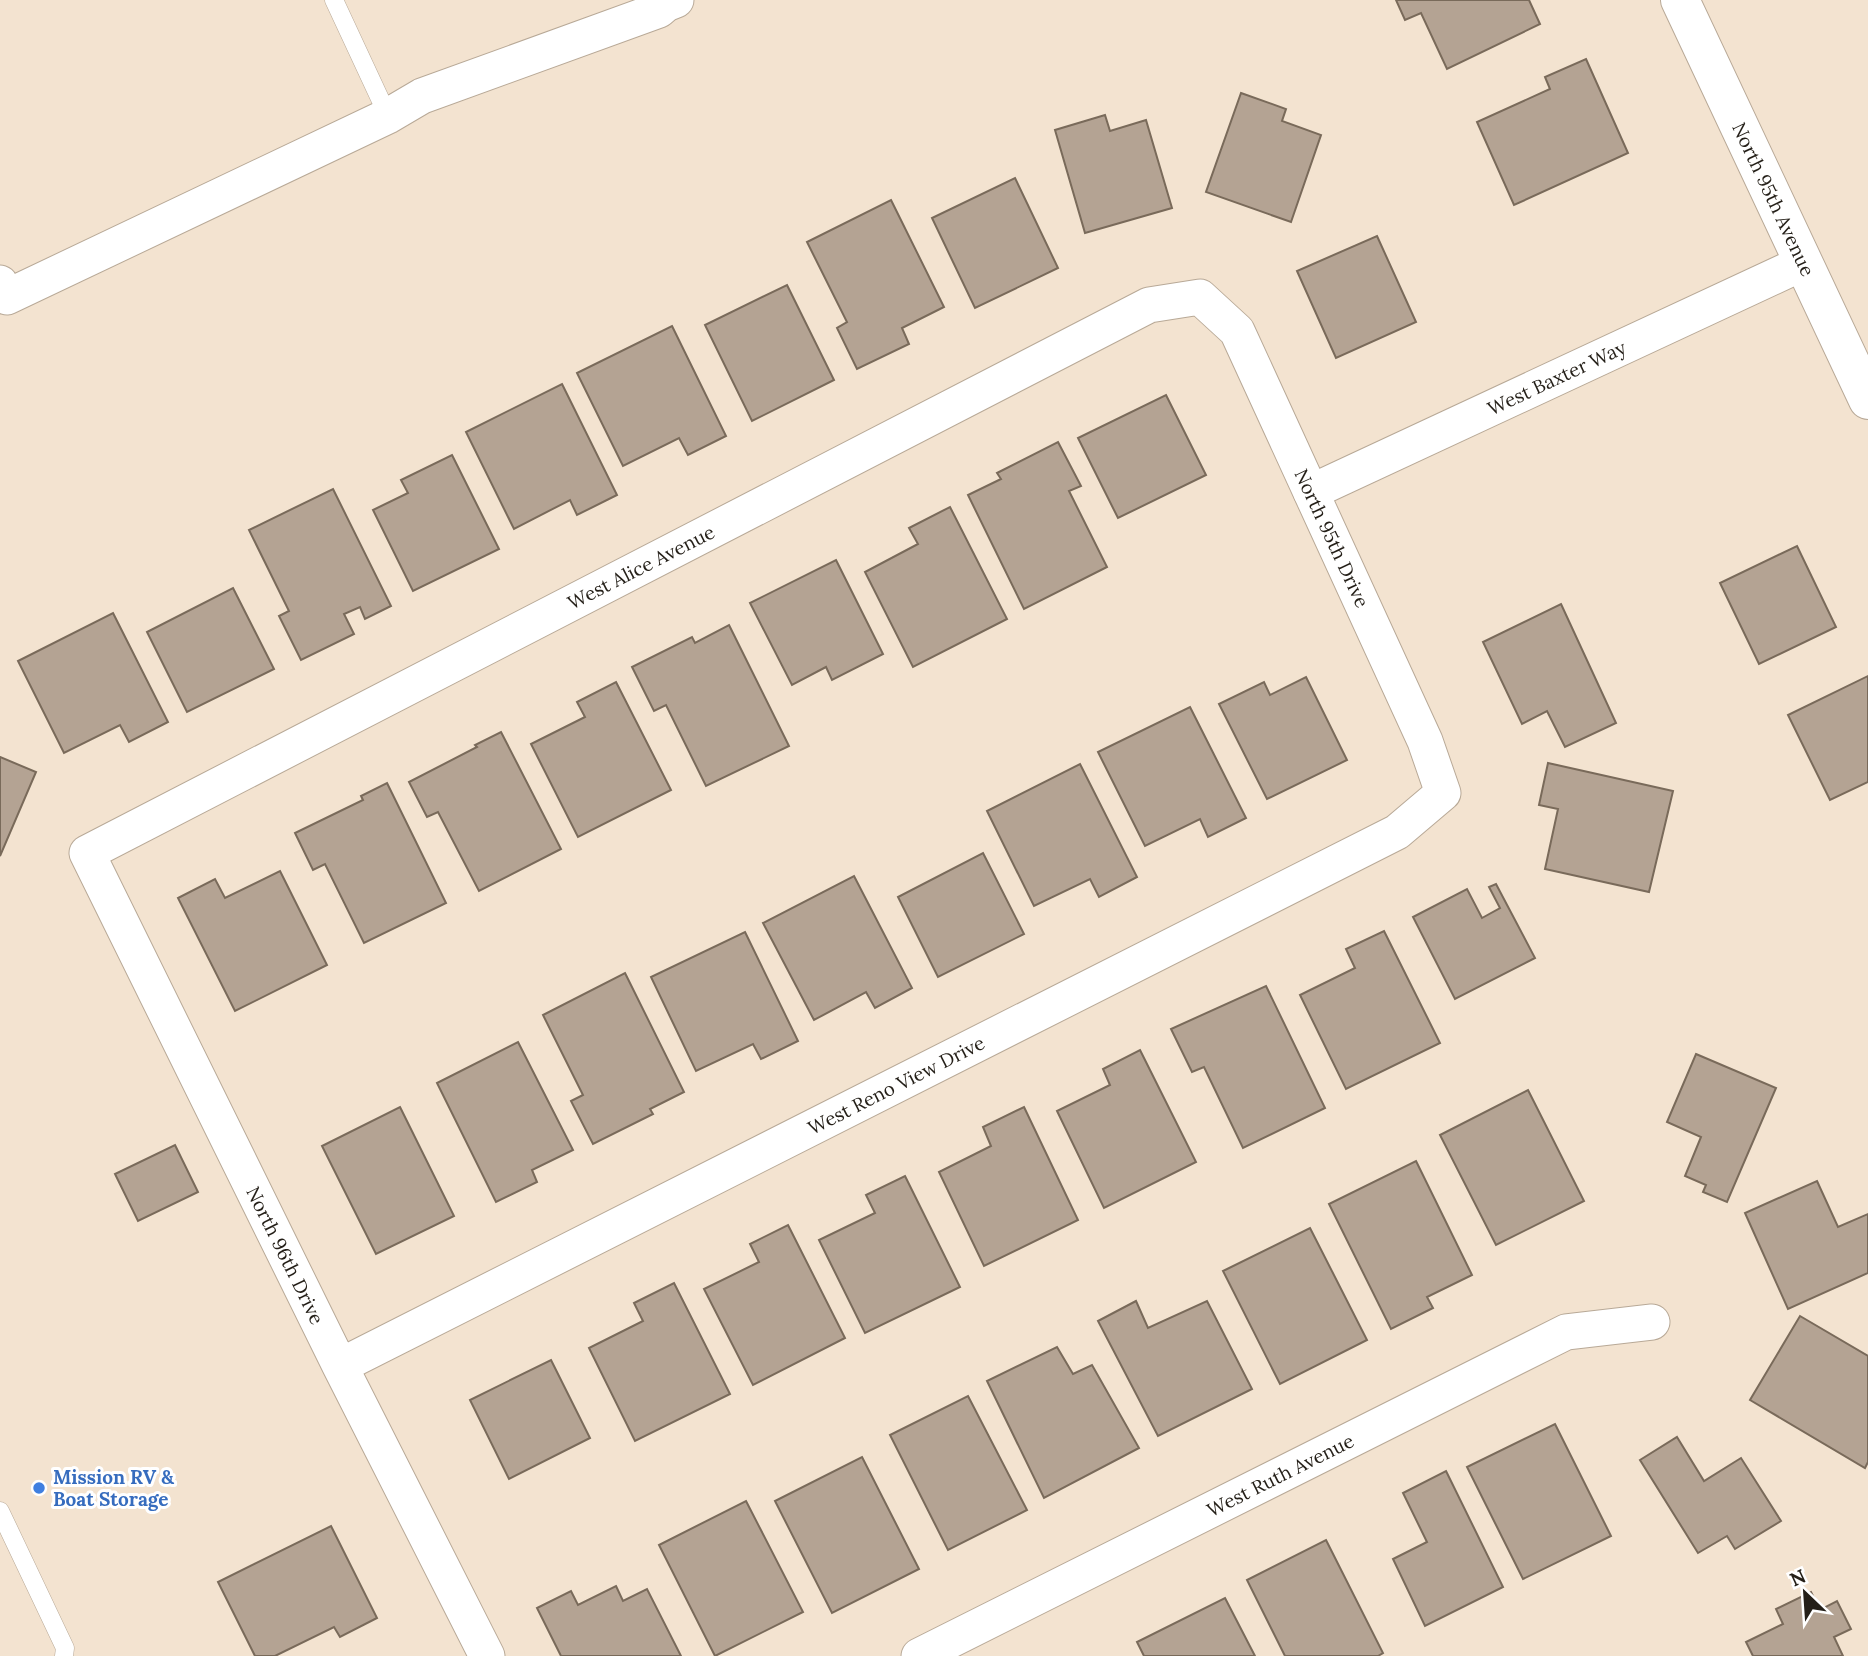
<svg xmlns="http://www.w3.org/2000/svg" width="1868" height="1656" viewBox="0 0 1868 1656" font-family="Lora,serif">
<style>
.building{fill:#b4a393;stroke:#796a5a;stroke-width:2}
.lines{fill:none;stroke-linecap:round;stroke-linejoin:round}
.lane-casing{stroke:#b8a997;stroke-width:19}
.street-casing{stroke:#b8a997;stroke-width:37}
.secondary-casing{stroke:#b8a997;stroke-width:40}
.lane{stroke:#fff;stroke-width:18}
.street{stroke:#fff;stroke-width:35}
.secondary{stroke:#fff;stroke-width:38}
.shop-dot{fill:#3f7fe0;stroke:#fff;stroke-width:2.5}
.labels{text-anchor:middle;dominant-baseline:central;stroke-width:6;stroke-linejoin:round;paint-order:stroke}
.street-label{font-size:19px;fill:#241f18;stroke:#fff}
.shop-label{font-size:19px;font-weight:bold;fill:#366cbe;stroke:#fff;text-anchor:start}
</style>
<rect width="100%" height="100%" fill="#f3e3d0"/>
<g class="building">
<path d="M1396,0H1529L1540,24L1447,69L1421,13L1405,20Z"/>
<path d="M1586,59L1628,153L1514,205L1477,122L1550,89L1545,77Z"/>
<path d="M1241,93L1286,109L1282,121L1321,135L1291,222L1206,192Z"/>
<path d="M1105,115L1110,131L1146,120L1172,208L1085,233L1055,130Z"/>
<path d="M1015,178L1058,268L975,308L932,218Z"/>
<path d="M891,200L944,307L902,328L909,344L857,369L837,328L847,322L807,242Z"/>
<path d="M1377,236L1416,322L1336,358L1297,271Z"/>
<path d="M787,285L834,380L752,421L705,325Z"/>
<path d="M672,326L726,436L688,455L679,438L623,466L577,373Z"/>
<path d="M562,384L617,495L577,515L570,500L514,529L466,432Z"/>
<path d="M1166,395L1206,475L1118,518L1078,438Z"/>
<path d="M1058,442L1081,486L1069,491L1107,567L1024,609L968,495L1001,479L997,473Z"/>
<path d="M452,455L499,549L413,591L373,510L408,493L401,480Z"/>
<path d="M333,489L391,606L365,619L360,607L344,614L354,634L301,660L279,616L289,611L249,530Z"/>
<path d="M950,507L1007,619L913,667L865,572L918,544L909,528Z"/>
<path d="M1797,546L1836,627L1759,664L1720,583Z"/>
<path d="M836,560L883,654L832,680L826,667L792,685L750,603Z"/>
<path d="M233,588L274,669L187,712L147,632Z"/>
<path d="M1561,604L1616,723L1565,747L1547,711L1522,724L1483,642Z"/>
<path d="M113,613L168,722L129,742L120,725L64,753L18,661Z"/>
<path d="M729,625L789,746L706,786L666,705L654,711L632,667L692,637L695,643Z"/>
<path d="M1868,676V782L1830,800L1788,715Z"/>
<path d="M1306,677L1347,760L1267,799L1219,704L1264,682L1270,695Z"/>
<path d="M616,682L671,790L578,837L531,744L585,717L577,702Z"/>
<path d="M1190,707L1246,818L1208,837L1200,819L1145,846L1098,752Z"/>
<path d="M501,732L561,849L479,891L438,812L427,817L409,782L477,747L475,745Z"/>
<path d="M0,757L36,772L0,856Z"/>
<path d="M1548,763L1673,791L1649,892L1545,869L1558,809L1539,805Z"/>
<path d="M1080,764L1137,877L1099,897L1090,879L1034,906L987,811Z"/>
<path d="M387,783L446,903L364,943L325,864L313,870L295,833L363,800L361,796Z"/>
<path d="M983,853L1024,934L938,977L898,897Z"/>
<path d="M280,871L327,965L235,1011L178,898L215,879L225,898Z"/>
<path d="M854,876L912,988L875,1008L866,992L814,1020L763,923Z"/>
<path d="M1496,884L1535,958L1455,999L1413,917L1467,889L1482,918L1500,908L1489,887Z"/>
<path d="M1384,931L1440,1043L1346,1089L1300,995L1355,968L1346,949Z"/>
<path d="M745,932L798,1041L761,1059L753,1044L696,1071L651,977Z"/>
<path d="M625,973L684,1092L650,1109L653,1114L593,1144L571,1101L583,1095L543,1015Z"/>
<path d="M1266,986L1325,1108L1243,1148L1204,1067L1192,1072L1171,1029Z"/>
<path d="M518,1042L573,1150L532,1170L537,1182L496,1202L437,1083Z"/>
<path d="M1140,1050L1196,1162L1104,1208L1057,1111L1110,1085L1103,1069Z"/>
<path d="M1696,1054L1776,1088L1727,1202L1703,1192L1706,1185L1685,1176L1701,1137L1667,1122Z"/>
<path d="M1528,1090L1584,1201L1496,1245L1440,1135Z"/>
<path d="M400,1107L454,1216L376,1254L322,1146Z"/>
<path d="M1024,1107L1078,1220L984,1266L939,1172L991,1146L983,1127Z"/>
<path d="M175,1145L198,1192L138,1221L115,1174Z"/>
<path d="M1416,1161L1472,1275L1427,1297L1433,1308L1391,1329L1329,1204Z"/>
<path d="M905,1176L960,1287L865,1333L819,1240L875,1213L866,1195Z"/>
<path d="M1817,1181L1838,1227L1868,1214V1273L1788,1309L1745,1213Z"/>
<path d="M788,1225L845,1338L753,1385L704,1289L759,1262L750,1244Z"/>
<path d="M1310,1228L1367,1340L1280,1384L1223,1271Z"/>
<path d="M674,1283L730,1394L635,1441L589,1348L643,1321L634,1303Z"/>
<path d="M1136,1301L1148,1328L1207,1301L1252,1389L1158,1436L1098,1321Z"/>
<path d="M1800,1316L1868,1356V1462L1865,1468L1750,1400Z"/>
<path d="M1057,1347L1073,1374L1092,1365L1139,1448L1044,1498L987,1381Z"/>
<path d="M551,1360L590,1438L509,1479L470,1400Z"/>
<path d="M968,1396L1027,1510L948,1550L890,1435Z"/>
<path d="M1555,1424L1611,1536L1523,1579L1467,1467Z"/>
<path d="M1677,1437L1704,1481L1741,1458L1781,1521L1735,1549L1727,1536L1698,1553L1640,1460Z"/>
<path d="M862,1457L919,1569L832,1613L775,1501Z"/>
<path d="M1446,1471L1503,1587L1425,1626L1393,1559L1427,1542L1403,1493Z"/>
<path d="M746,1501L803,1612L715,1656L659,1545Z"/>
<path d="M331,1526L377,1618L340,1637L334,1627L275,1656H255L218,1582Z"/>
<path d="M1326,1540L1383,1653L1378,1656H1285L1247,1580Z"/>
<path d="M616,1586L623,1601L647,1589L681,1656H561L537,1608L571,1591L578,1605Z"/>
<path d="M1811,1592L1820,1610L1837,1601L1851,1629L1834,1637L1843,1656H1753L1746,1642L1783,1624L1776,1609Z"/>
<path d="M1225,1598L1255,1656H1144L1137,1642Z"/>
</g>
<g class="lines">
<defs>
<g id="lane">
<path d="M334,0L388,116"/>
<path d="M0,1511L65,1648L64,1656"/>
</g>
<g id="street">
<path d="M0,283L7,297L388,116L422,96L659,10L666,4L676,0"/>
<path id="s1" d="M1311,492L1803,263"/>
<path id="s2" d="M340,1366L1397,832L1443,793L1425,741L1237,331L1200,297L1149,305L87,853L340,1366L487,1656"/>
<path id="s3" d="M919,1656L1566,1332L1652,1322"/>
</g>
<g id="secondary">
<path id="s4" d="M1680,0L1868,400"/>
</g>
</defs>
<use href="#lane" class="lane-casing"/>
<use href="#street" class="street-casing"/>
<use href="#secondary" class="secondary-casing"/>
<use href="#lane" class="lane"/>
<use href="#street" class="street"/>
<use href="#secondary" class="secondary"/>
</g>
<circle class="shop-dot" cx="39" cy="1488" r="7"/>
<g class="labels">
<g class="street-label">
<text stroke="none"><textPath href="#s4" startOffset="220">North 95th Avenue</textPath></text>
<text stroke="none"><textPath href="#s1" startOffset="271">West Baxter Way</textPath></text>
<text transform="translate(1332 538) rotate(65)">North 95th Drive</text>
<text transform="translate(641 567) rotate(-27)">West Alice Avenue</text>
<text stroke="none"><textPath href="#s2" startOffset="623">West Reno View Drive</textPath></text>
<text stroke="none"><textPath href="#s2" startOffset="3496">North 96th Drive</textPath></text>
<text stroke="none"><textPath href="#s3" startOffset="404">West Ruth Avenue</textPath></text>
</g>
<g class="shop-label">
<text x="53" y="1477">Mission RV &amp;<tspan x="53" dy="22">Boat Storage</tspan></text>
</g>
</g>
<g transform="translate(1805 1593) rotate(335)" stroke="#ffffff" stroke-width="5" paint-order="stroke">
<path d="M0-5L12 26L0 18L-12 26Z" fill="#241f18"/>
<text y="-10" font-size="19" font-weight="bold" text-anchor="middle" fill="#241f18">N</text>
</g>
</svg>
